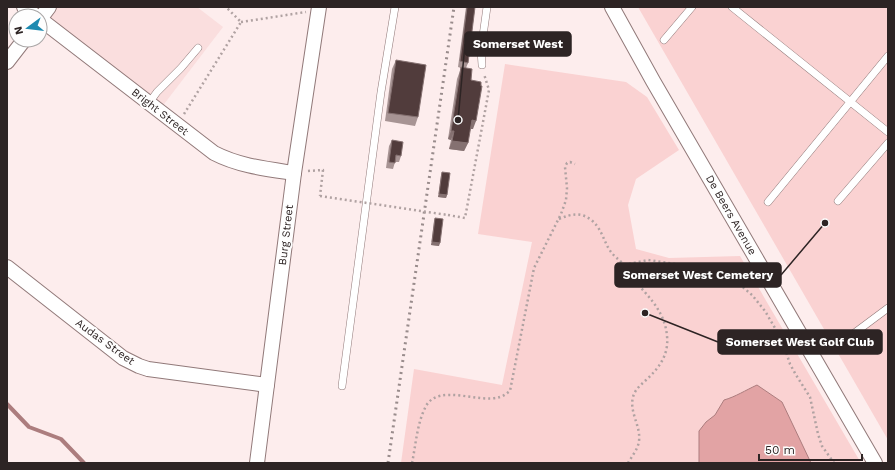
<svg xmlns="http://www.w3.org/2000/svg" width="895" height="470" viewBox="0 0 895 470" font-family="'Work Sans',sans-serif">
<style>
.built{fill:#fadede}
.green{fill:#fad2d2}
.water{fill:#e2a3a4;stroke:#ac7d7e}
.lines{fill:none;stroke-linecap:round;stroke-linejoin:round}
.stream{stroke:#ac7d7e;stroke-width:4}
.service-casing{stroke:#917979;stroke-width:8}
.minor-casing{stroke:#917979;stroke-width:16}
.path{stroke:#b0a2a2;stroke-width:2.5;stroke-dasharray:2 3;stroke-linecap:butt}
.service{stroke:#fff;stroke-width:7}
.minor{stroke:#fff;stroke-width:14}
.rail{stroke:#998c8c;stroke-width:3;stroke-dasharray:2 4;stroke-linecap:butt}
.path-bridge{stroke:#b0a2a2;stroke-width:2.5;stroke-dasharray:2 3;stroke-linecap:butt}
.wall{fill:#a79494}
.shaded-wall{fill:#857171}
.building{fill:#513c3c;stroke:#857171}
.labels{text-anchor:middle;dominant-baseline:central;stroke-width:4;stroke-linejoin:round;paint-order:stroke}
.street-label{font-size:11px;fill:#2d2424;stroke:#fefefe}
.leader{fill:none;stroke:#2d2424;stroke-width:1.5}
.callout-dot{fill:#2d2424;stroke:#fefefe;stroke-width:1.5}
.callout{fill:#2d2424;stroke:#2d2424;stroke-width:1.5}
.callout-label{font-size:12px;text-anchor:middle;font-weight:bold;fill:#fff}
</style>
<rect width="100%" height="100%" fill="#fdeded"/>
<path class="built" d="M24,7H197L223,27L158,112Z"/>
<g class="green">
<path d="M638,7H888V440Z"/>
<path d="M505,64L626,82L647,97L679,150L636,179L628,205L636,249L669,258L740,256L861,463H401L414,369L502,385L532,242L478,234Z"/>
</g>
<path class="water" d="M757,385L782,402L811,463H699V431L706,422L715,415L724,400C735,397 746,390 757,385Z"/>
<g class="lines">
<path class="stream" d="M7,404L29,427L61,439L84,463"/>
<defs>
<g id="service">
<path d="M732,7L888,132"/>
<path d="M664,40L692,7"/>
<path d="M482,65L481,50L487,7"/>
<path d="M149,103L157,92L181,68L198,48"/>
<path d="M838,201L888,143"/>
<path d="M768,202L888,56"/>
<path d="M845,340L888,308"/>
<path d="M342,386L381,92L395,7"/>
</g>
<g id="minor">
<path d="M24,7L36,16"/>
<path d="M612,7L653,81L875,463"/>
<path d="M40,19L214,153C239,166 267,169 294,173"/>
<path d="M40,19L49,7"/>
<path d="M7,62L24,40"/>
<path d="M7,267L123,358L139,366L148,369L267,385"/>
<path d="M257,463L294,173L319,7"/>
</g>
</defs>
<use href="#service" class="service-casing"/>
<use href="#minor" class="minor-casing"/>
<g class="path">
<path d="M241,22L306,12"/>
<path d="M184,114L241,22L226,7"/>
<path d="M308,171L323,170L320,196"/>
<path d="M448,215L465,218L489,90L484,74"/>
<path d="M559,219C571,214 580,212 590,219C601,227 603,239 609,249C613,256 619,259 624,265C628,269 630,275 634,280C649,297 665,312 667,336C669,355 659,368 646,380C641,385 635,389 633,397C629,412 641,426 639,441C638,449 632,456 628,463"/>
<path d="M624,265L648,260L709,269L726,275L738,283L752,295L765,311L782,340L790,364L796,375L810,397L818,434L822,446L834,463"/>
<path d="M412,463C416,444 417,423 426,406C439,383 479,404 500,397C504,396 507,393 510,391L534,268L561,214L566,200L567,188L565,167L567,163L570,162L575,164"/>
</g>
<use href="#service" class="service"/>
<use href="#minor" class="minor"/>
<path class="rail" d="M388,463L454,7"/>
<path class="path-bridge" d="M320,196L448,215"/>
</g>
<g class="wall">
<path d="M466,7H475L468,63L466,68L471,80L473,129H470L468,143L464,151L449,149L451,140L448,139L457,79L461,68L458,67Z"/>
<path d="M396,60L418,117L415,126L385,121L392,69Z"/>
<path d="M392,140L401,156L399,162H395L393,169L386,168L389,146Z"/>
<path d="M442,172L447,195L446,198L438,197L441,175Z"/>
<path d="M435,218L439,246L431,245L434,221Z"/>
</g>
<g class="shaded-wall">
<path d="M472,120L476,121L473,129H469Z"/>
<path d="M451,131H454L451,140L448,139Z"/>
<path d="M452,141L468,143L464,151L449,149Z"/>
<path d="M439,194L447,195L446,198L438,197Z"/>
<path d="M432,242L440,243L439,246L431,245Z"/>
</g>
<g class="building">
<path d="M467,7H475L468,63L460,61Z"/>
<path d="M396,60L426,65L418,117L388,113Z"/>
<path d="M461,67L472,69L471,80L481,82V86H482L476,121L472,120L468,143L452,141L454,131H451Z"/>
<path d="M392,140L403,142L401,156L396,155L395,163L389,162Z"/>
<path d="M442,172L450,173L447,195L439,194Z"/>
<path d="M435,218L443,219L440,243L432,242Z"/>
</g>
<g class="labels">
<g class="street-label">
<text transform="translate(160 112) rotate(38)">Bright Street</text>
<text transform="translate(731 215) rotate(60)">De Beers Avenue</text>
<text transform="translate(286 235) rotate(-83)">Burg Street</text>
<text transform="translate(105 342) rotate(36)">Audas Street</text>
</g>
</g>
<path class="leader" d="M458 120L465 44M825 223L781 275M645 313L718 342"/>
<g class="callout-dot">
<circle cx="458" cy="120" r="4"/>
<circle cx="825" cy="223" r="4"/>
<circle cx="645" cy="313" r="4"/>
</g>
<g class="callout">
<rect x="465" y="32" width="106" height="24" rx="4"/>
<rect x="615" y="263" width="166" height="24" rx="4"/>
<rect x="718" y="330" width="164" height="24" rx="4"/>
</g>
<g class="callout-label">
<text x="518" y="48">Somerset West</text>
<text x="698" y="279">Somerset West Cemetery</text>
<text x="800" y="346">Somerset West Golf Club</text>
</g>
<rect width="895" height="470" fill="none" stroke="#2d2424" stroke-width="16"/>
<g transform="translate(28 28) rotate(255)"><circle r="19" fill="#fefefe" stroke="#aaa7a7"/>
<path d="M0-3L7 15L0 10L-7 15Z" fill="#1d8ab0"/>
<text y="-6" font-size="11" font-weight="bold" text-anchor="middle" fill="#2d2424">N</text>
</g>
<path d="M759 454v6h103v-6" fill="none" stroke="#2d2424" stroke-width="2"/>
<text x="765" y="454" font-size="12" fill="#2d2424" stroke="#fefefe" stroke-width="3" paint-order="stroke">50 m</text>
</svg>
